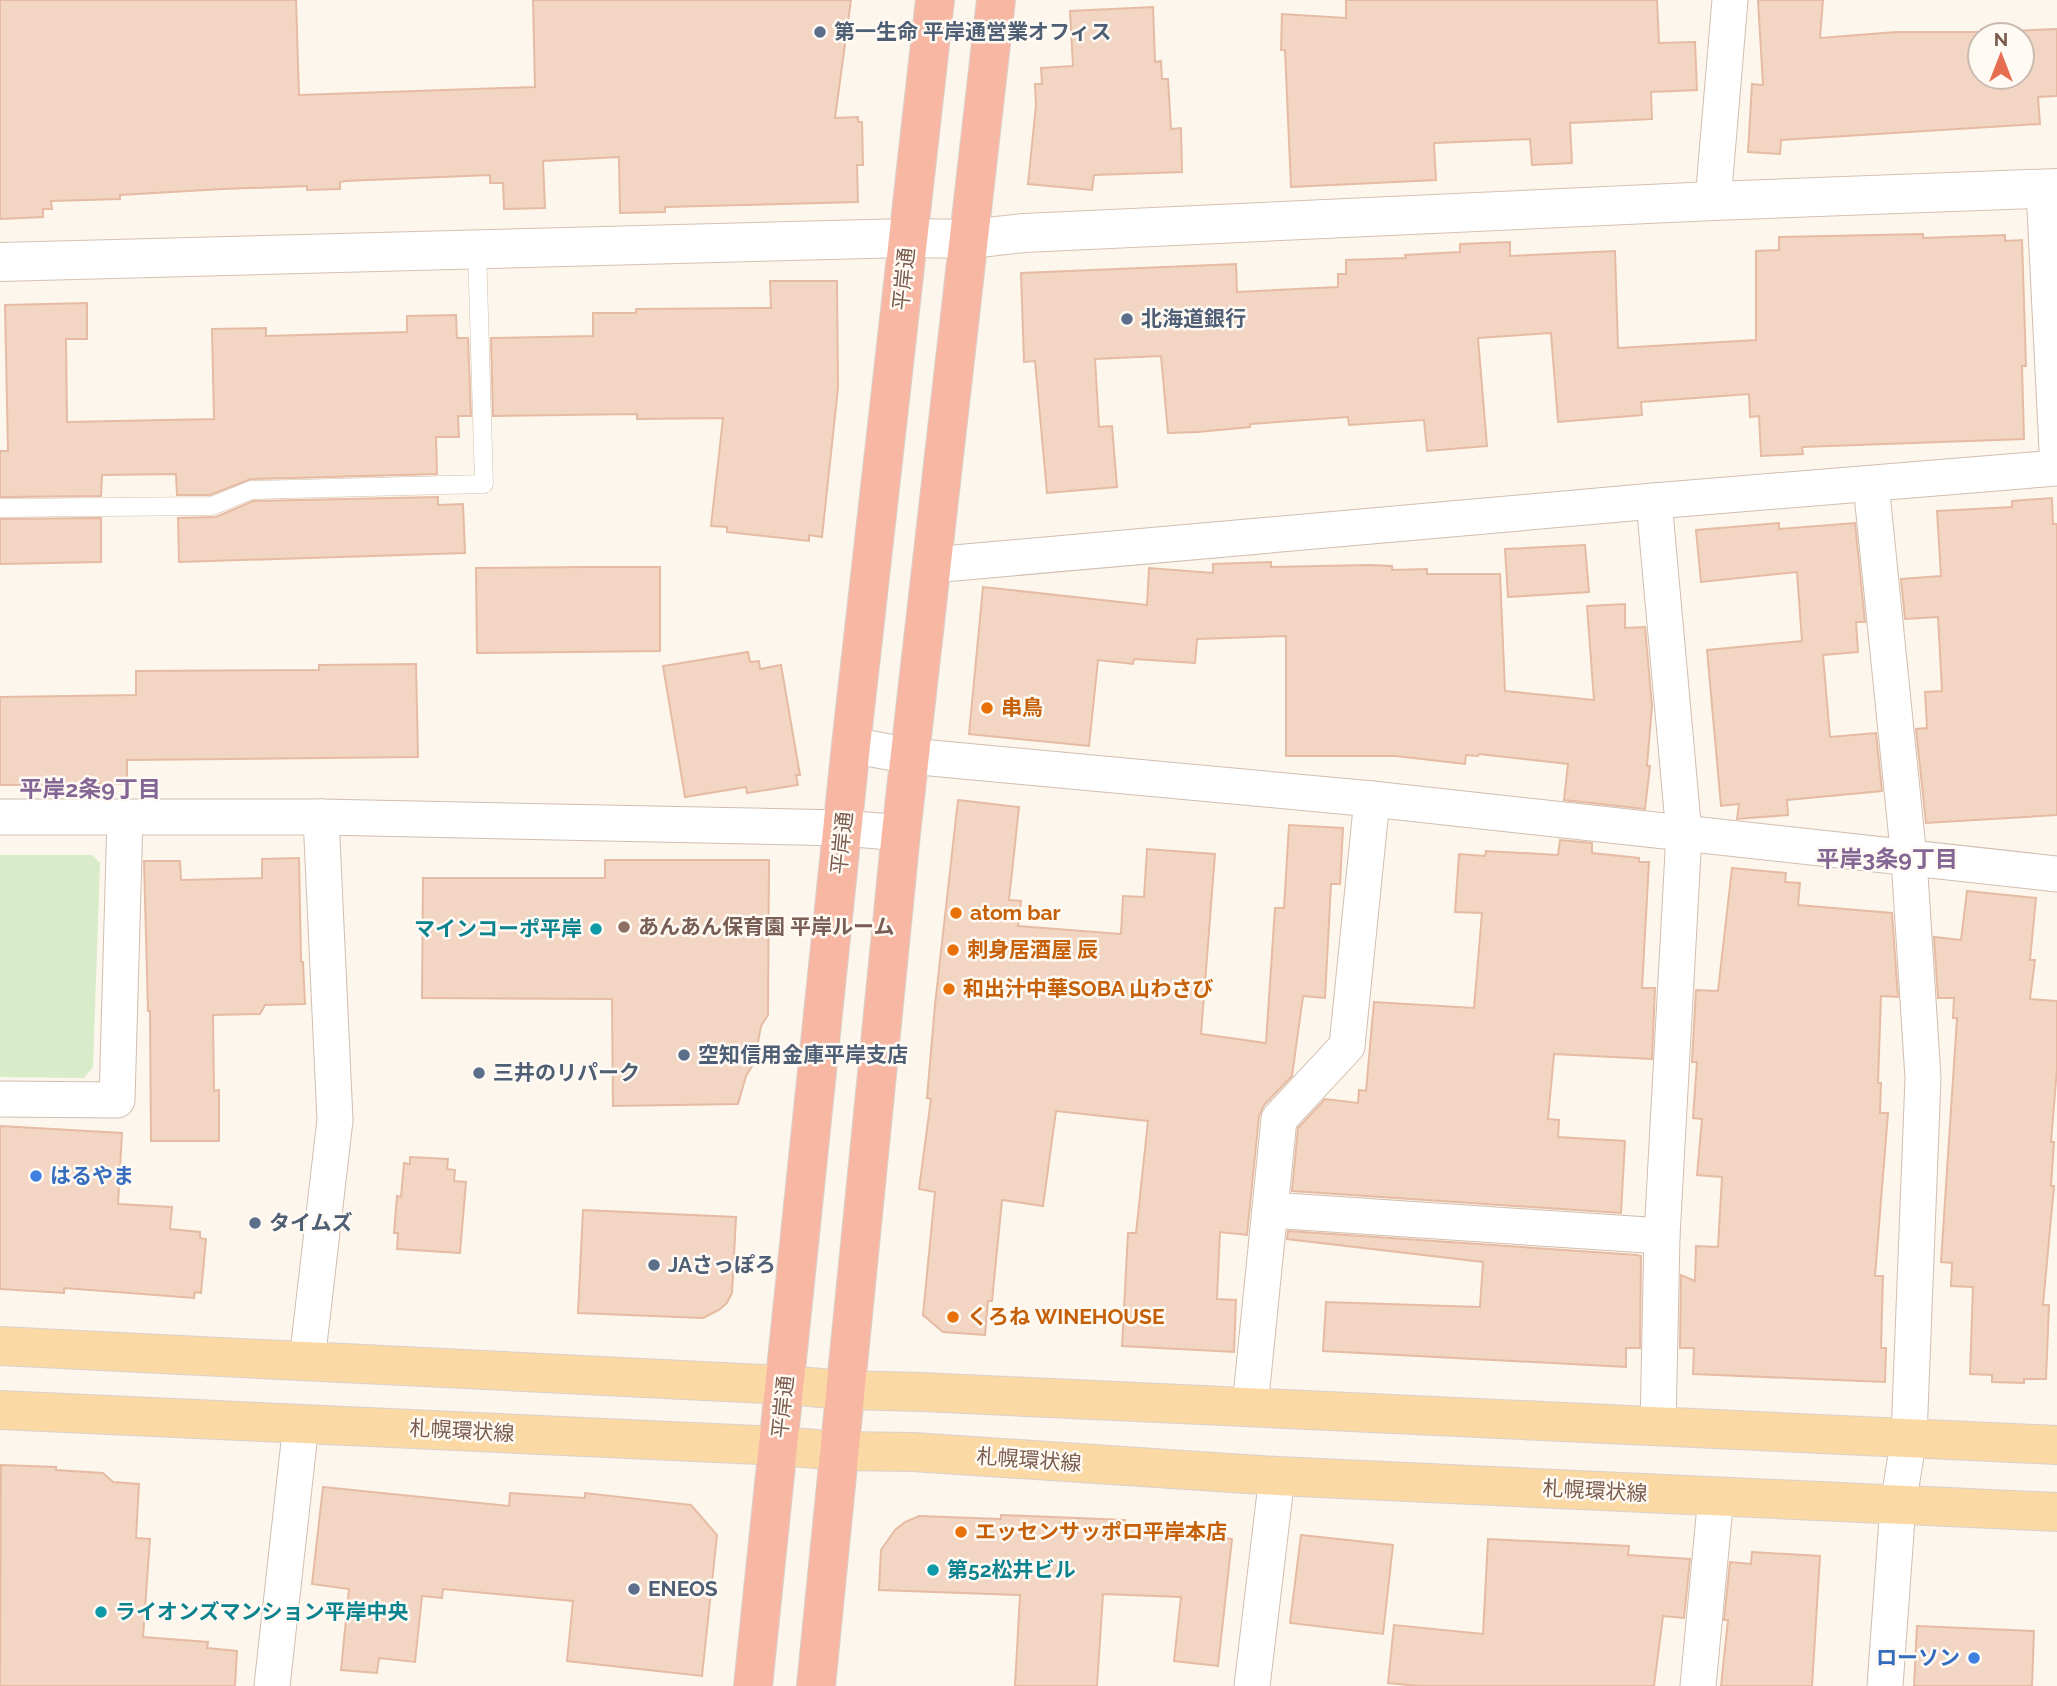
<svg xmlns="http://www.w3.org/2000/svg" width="2057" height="1686" viewBox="0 0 2057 1686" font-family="Raleway,'Noto Sans JP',sans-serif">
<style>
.green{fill:#d8ecc9}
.building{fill:#f3d5c3;stroke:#e6bba3;stroke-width:2;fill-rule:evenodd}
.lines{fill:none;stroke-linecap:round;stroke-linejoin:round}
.lane-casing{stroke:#d1beb0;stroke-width:19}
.street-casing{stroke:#d1beb0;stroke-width:37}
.secondary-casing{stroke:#d6c0b0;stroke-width:40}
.primary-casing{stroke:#dad1cd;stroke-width:40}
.highway-casing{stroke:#dad1cd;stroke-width:40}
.lane{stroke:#fff;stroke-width:18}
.street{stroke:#fff;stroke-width:35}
.secondary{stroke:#fff;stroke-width:38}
.primary{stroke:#fbd9a5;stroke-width:38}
.highway{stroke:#f7b7a3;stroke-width:38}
.service-dot{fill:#5c6f8a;stroke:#fffaf3;stroke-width:2.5}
.food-dot{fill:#e8710a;stroke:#fffaf3;stroke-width:2.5}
.education-dot{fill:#8d6e63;stroke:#fffaf3;stroke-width:2.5}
.culture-dot{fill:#0f9aa8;stroke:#fffaf3;stroke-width:2.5}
.shop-dot{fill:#3f7fe0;stroke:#fffaf3;stroke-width:2.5}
.labels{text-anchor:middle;stroke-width:5;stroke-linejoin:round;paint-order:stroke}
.service-label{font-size:21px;font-weight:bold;fill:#4e5e75;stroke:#fffaf3;text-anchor:start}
.street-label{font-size:21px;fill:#7a5c4d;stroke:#fffaf3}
.food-label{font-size:21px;font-weight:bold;fill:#c56008;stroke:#fffaf3;text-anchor:start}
.education-label{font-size:21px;font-weight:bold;fill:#785e54;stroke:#fffaf3;text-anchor:start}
.culture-label{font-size:21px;font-weight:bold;fill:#0d838f;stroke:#fffaf3;text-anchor:start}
.shop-label{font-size:21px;font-weight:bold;fill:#366cbe;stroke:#fffaf3;text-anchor:start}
.neighbourhood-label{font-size:23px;font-weight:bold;fill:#846695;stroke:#fffaf3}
</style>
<rect width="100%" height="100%" fill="#fdf6ec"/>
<path class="green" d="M0,855H92L100,863L93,1067L84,1078L0,1077Z"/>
<g class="building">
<path d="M0,0H296L299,95L535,87L533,0H851L835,118L858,117V122H862L863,165H857L858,202L665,207V212L620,213L619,157L543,161L545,208L504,209L503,183H490V175L345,181L340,182V189L307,190V186L223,189L120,195V199L51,201L52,209H43V217L0,219Z"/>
<path d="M1346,0H1657L1659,43L1695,42L1697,90L1651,92L1652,119L1570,123L1572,163L1532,165L1530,139L1434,143L1436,180L1291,187L1285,50H1281L1282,14L1346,18Z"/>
<path d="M1758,0H1823L1820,38L1896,32H1981L2057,29V96L2038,97L2040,124L1781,140L1780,154L1748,152L1752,84L1763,85ZM1980,35H2022V77H1980Z"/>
<path d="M1153,7L1155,62L1161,61L1162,79H1168L1171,129L1181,128L1182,172L1094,175L1092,190L1028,184L1036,105L1035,84H1042L1041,68L1073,66L1070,11Z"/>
<path d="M1923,234V238L2005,235V241L2022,240L2026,366H2022L2024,439L1802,447L1803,454L1761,456L1759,416L1750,417L1749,394L1641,402L1642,415L1558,422L1551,333L1478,338L1487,446L1427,451L1424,420L1349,425L1348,417L1250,424V427L1198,432L1168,433L1161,356L1095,359L1099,427L1112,426L1117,487L1047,493L1035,361L1024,362L1021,273L1236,264L1237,292L1338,287V274H1346V260L1406,258L1405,255L1460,252V244L1510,242V256L1615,251L1618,348L1756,340V251L1779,250V237Z"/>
<path d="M770,281H837L838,388L822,537L809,535V541L727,532V527L711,526L723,418L637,419V414L493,416L491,338L593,336V313H636V309L771,308Z"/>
<path d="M87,303V339H66L67,422L214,419L212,329L266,328V336L407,332V316L456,315L457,338H468L471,416H458L459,437H436L437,474L251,479L210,495H177L176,474L102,475L101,496L0,497V451H8L5,305Z"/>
<path d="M438,497V505L463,504L465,553L179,562L178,518L216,517L253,501Z"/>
<path d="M2052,498L2053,524H2057V815L1926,823L1916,729L1927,728L1925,692L1942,691L1938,617L1905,619L1901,579L1941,576L1937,511L2012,507V501Z"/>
<path d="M101,518V562L0,564V519Z"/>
<path d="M1779,523V529L1855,523L1865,622H1856L1858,652L1823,655L1830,737L1876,733L1882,791L1787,800L1788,815L1737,819L1739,804L1721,806L1707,650L1802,641L1797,572L1701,582L1696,530Z"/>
<path d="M1585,545L1589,592L1508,597L1505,549Z"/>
<path d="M1271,562V567L1369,565L1392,566V570L1427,569V574H1500L1505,691L1594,700L1587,606L1625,604V628L1645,627L1652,706L1647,766H1650L1645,809L1564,800L1568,764L1479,754L1478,756L1466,755L1465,764L1396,756H1286V636L1197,639L1195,663L1134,659L1133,664L1098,660L1089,746L969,734L983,587L1147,605L1149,568L1213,573V564Z"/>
<path d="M588,567H660V651L477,653L476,568Z"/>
<path d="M748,652L750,662L759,661L760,669L781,665L800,775H796L798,785L747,793L746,787L685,797L663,666Z"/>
<path d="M416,664L418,757L127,760V784L0,785V697L136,695V671L319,670V665Z"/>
<path d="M958,800L1019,807L1009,900L1021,901L1018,926L1121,934L1123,896L1144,897L1147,849L1215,854L1201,1034L1266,1043L1275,908H1284L1289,825L1343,828L1340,884H1331L1325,998L1303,996L1292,1076L1264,1105L1259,1116L1247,1235L1220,1232L1217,1299L1236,1300L1234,1352L1122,1346L1128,1233H1136L1148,1121L1056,1111L1043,1206L1002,1200L992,1301H988L985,1335L943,1332L923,1315L935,1192L919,1189L931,1099L927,1098L935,1005Z"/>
<path d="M1560,840L1592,843V853L1639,858V862H1649L1642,988H1655L1652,1059L1554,1054L1548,1119L1559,1120L1558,1137L1625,1141L1621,1213L1292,1191L1298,1128L1325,1099L1358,1103L1359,1090L1366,1091L1374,1002L1474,1008L1482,913L1455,912L1459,854L1485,856L1486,851L1558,855Z"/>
<path d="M299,858L301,962H303L305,1004L265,1005L260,1014L213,1015L214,1091L219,1090V1141H151L150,1011H148L144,861H180L181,880L262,878V859Z"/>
<path d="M605,860H769L768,1015L761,1026L754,1063L746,1076L738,1104L613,1106L612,999L422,998L423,878H605Z"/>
<path d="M1732,868L1786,873L1785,882L1800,883L1798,905L1892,913L1898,997L1881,996L1878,1083H1881L1880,1113H1888L1875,1276H1883L1881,1348H1886L1885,1382L1693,1374L1694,1348H1680L1681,1275L1695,1281L1696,1246L1718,1247L1722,1177L1697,1175L1702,1119L1693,1118L1697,1062H1692L1696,990L1718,991Z"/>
<path d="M1967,891L2036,898L2030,960H2035L2030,999L2057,1001V1068L2051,1142H2054L2051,1186H2054L2043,1305H2049L2046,1379H2024V1383L1992,1382V1375L1970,1374L1973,1287L1951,1286L1952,1263L1941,1262L1957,1018H1953L1954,998H1938L1934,937L1961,940Z"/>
<path d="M0,1126L122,1133L118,1204L172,1207L170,1229L200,1232V1238L206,1239L201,1293L195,1292L194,1298L64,1288V1293L0,1289Z"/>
<path d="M410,1157L448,1159L447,1169L455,1170L454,1181L466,1182L460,1253L397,1249L398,1233H394L397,1196L401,1197L404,1163L410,1164Z"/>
<path d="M583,1210L736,1217L732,1293L727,1303L719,1310L703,1318L578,1313Z"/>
<path d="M1288,1231L1637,1255L1641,1256L1640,1348H1626V1367L1323,1351L1326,1302L1480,1307L1483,1262L1287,1239Z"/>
<path d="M1,1465L56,1467V1470L103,1473L113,1482L139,1484L136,1538L150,1539L143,1637L208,1642L207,1648L237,1651L235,1686H0Z"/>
<path d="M323,1487L509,1506L510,1493L585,1498V1493L691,1505L717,1535L702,1676L567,1661L573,1601L443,1589L442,1598L422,1596L415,1662L379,1658L377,1673L341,1670L349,1589L312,1584Z"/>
<path d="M1001,1515L1125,1520V1523L1232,1539L1218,1666L1174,1661L1181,1597L1103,1594L1097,1686H1015L1020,1595L879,1590L881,1550L895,1530L905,1522L919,1516L1001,1519Z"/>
<path d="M1301,1535L1393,1545L1383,1634L1290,1623Z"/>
<path d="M1488,1539L1629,1546L1628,1555L1690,1559L1684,1618L1663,1616L1654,1686H1420L1388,1683L1394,1625L1483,1634Z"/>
<path d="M1752,1552L1820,1556L1812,1686H1721L1728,1620H1724L1730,1562L1751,1564Z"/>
<path d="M1917,1626L2034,1631L2032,1686H1914Z"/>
</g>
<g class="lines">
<g class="lane-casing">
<path id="lane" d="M0,508L212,506L251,490L484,484L477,249"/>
</g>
<g class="street-casing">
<g id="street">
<path d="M2044,189L2057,450"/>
<path d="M1713,201L1730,0"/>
<path d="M1871,484L1909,859L1923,1078L1909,1437L1898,1505L1885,1686"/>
<path d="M1654,501L1684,834L1662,1236L1658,1426"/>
<path d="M932,565L1654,501L2057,468"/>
<path d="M851,745L910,756L1372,799L2057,874"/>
<path d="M0,817H321L844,828L901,833"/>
<path d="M0,1099L117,1100L125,818"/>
<path d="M1270,1210L1662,1236"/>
<path d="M307,1361L335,1120L321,817"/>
<path d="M1250,1407L1279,1119L1347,1046L1372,799"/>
<path d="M272,1686L301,1424"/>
<path d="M1252,1686L1277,1476"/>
<path d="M1698,1686L1716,1496"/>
</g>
</g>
<g class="secondary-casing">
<path id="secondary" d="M0,262L908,238L970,239L1024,233L1713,201L2057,188"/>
</g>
<g class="primary-casing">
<g id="primary">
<path d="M0,1346L785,1385L846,1390L922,1392L2057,1445"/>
<path d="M0,1410L779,1446L840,1451L913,1452L1277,1476L2057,1512"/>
</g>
</g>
<g class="highway-casing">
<g id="highway">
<path d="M753,1686L851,745L935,0"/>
<path d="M816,1686L901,833L996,0"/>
</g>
</g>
<use href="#lane" class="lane"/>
<use href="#street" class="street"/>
<use href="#secondary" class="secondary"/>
<use href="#primary" class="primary"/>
<use href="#highway" class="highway"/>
</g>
<g class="service-dot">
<circle cx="820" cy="32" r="7"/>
<circle cx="1127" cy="319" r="7"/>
<circle cx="684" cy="1055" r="7"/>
<circle cx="479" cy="1073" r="7"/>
<circle cx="255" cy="1223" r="7"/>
<circle cx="654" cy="1265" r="7"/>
<circle cx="634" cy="1589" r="7"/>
</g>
<g class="food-dot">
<circle cx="987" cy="708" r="7"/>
<circle cx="956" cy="913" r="7"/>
<circle cx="953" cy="950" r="7"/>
<circle cx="949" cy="989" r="7"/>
<circle cx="953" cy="1317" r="7"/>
<circle cx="961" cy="1532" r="7"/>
</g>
<circle class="education-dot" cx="624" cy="927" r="7"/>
<g class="culture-dot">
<circle cx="596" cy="929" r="7"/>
<circle cx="933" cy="1570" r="7"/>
<circle cx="101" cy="1612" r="7"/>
</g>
<g class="shop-dot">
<circle cx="36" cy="1176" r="7"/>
<circle cx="1974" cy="1658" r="7"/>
</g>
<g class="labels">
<g class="service-label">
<text x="834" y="39">第一生命 平岸通営業オフィス</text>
<text x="1141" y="326">北海道銀行</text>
<text x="698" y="1062">空知信用金庫平岸支店</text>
<text x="493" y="1080">三井のリパーク</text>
<text x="269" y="1230">タイムズ</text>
<text x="668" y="1272">JAさっぽろ</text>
<text x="648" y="1596">ENEOS</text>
</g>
<g class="street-label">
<text transform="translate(904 279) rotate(-84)" y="7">平岸通</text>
<text transform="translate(842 843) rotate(-84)" y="7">平岸通</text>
<text transform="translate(783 1407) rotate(-84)" y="7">平岸通</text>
<text transform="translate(462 1431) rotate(3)" y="7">札幌環状線</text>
<text transform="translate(1029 1460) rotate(4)" y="7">札幌環状線</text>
<text transform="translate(1595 1491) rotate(3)" y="7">札幌環状線</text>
</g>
<g class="food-label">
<text x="1001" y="715">串鳥</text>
<text x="970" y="920">atom bar</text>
<text x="967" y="957">刺身居酒屋 辰</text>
<text x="963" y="996">和出汁中華SOBA 山わさび</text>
<text x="967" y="1324">くろね WINEHOUSE</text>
<text x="975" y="1539">エッセンサッポロ平岸本店</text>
</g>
<g class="education-label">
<text x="638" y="934">あんあん保育園 平岸ルーム</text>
</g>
<g class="culture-label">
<text x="582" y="936" text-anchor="end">マインコーポ平岸</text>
<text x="947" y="1577">第52松井ビル</text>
<text x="115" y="1619">ライオンズマンション平岸中央</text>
</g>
<g class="shop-label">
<text x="50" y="1183">はるやま</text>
<text x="1960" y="1665" text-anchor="end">ローソン</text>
</g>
<g class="neighbourhood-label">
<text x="90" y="797">平岸2条9丁目</text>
<text x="1887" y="867">平岸3条9丁目</text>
</g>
</g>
<g transform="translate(2001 56)"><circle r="33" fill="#fffaf3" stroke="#cabbb1" stroke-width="2"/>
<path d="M0-5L12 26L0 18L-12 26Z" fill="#e76f51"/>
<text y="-10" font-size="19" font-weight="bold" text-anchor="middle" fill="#7a5c4d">N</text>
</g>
</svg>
